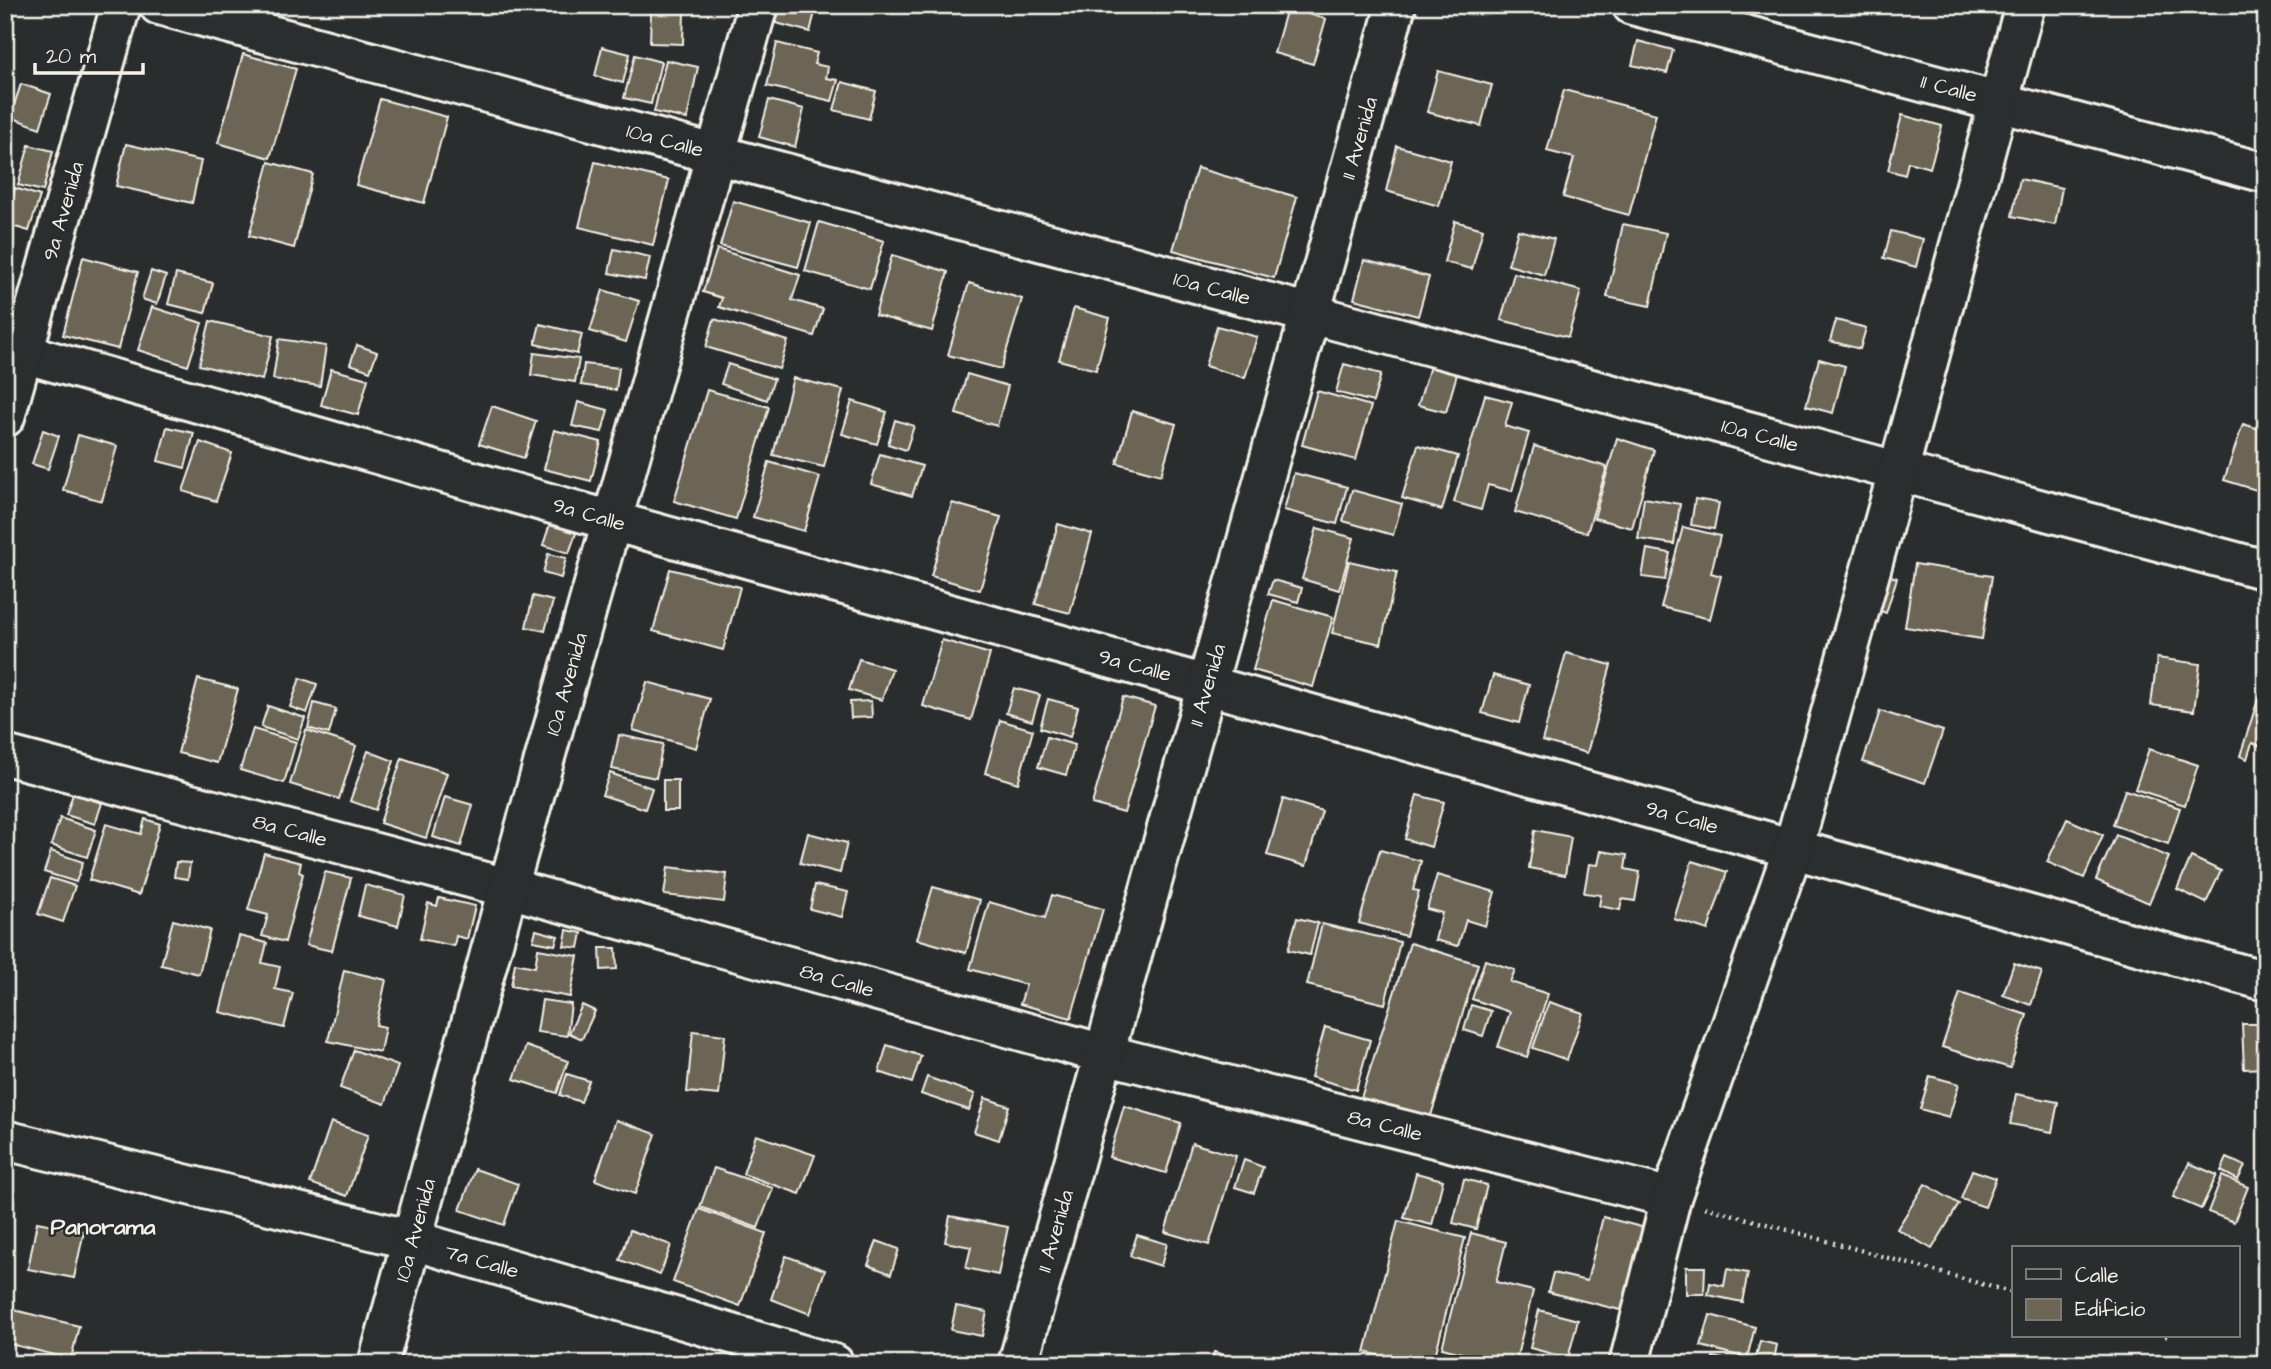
<svg xmlns="http://www.w3.org/2000/svg" width="2271" height="1369" viewBox="0 0 2271 1369" font-family="'Architects Daughter',sans-serif">
<style>
.building{fill:#6c6554;stroke:#f4f1e8;stroke-width:2}
.lines{fill:none;stroke-linecap:round;stroke-linejoin:round}
.minor-casing{stroke:#f4f1e8;stroke-width:44}
.path{stroke:#f4f1e8;stroke-width:4.5;stroke-dasharray:2 5;stroke-linecap:butt}
.minor{stroke:#2a2d2e;stroke-width:38}
.labels{text-anchor:middle;stroke-width:5;stroke-linejoin:round;paint-order:stroke}
.street-label{font-size:21px;fill:#f4f1e8;stroke:#2a2d2e}
.neighbourhood-label{font-size:23px;font-weight:bold;fill:#f4f1e8;stroke:#2a2d2e}
</style>
<rect width="100%" height="100%" fill="#2a2d2e"/>
<filter id="ink" filterUnits="userSpaceOnUse"><feTurbulence type="fractalNoise" baseFrequency=".0143" numOctaves="2"/><feDisplacementMap in="SourceGraphic" scale="14" xChannelSelector="R" yChannelSelector="G"/><feConvolveMatrix kernelMatrix="1 2 1 2 8 2 1 2 1" color-interpolation-filters="sRGB"/></filter>
<g filter="url(#ink)">
<g class="building">
<path d="M781,5H805L816,8L810,32L776,23Z"/>
<path d="M1287,8L1326,19L1313,64L1274,53Z"/>
<path d="M651,9L684,10L683,44L650,43Z"/>
<path d="M1638,41L1673,50L1667,73L1632,65Z"/>
<path d="M777,43L817,53L814,64L828,67L826,78L838,80L832,101L767,86Z"/>
<path d="M602,47L630,54L623,83L595,76Z"/>
<path d="M243,54L296,69L270,158L218,143Z"/>
<path d="M635,55L661,62L651,104L624,98Z"/>
<path d="M666,60L698,67L687,119L654,112Z"/>
<path d="M1438,71L1492,85L1481,126L1427,112Z"/>
<path d="M842,82L876,91L869,119L834,110Z"/>
<path d="M21,84L51,94L40,128L10,117Z"/>
<path d="M1564,90L1656,114L1629,215L1563,197L1574,158L1547,151Z"/>
<path d="M380,99L447,117L424,203L356,185Z"/>
<path d="M769,100L804,109L795,147L759,137Z"/>
<path d="M1902,115L1942,126L1930,168L1908,162L1905,175L1888,170Z"/>
<path d="M126,144L201,161L192,203L116,186Z"/>
<path d="M29,145L53,151L43,191L18,185Z"/>
<path d="M1397,146L1451,161L1439,206L1386,191Z"/>
<path d="M269,162L313,174L294,248L249,236Z"/>
<path d="M595,162L669,180L653,245L579,227Z"/>
<path d="M1197,168L1297,197L1274,278L1173,250Z"/>
<path d="M2020,179L2062,188L2055,225L2012,216Z"/>
<path d="M15,188L40,196L29,231L5,224Z"/>
<path d="M733,201L811,223L798,267L720,246Z"/>
<path d="M1455,221L1483,229L1472,269L1444,262Z"/>
<path d="M819,222L884,241L870,289L805,271Z"/>
<path d="M1623,224L1666,233L1650,306L1607,297Z"/>
<path d="M1518,230L1554,239L1544,275L1508,265Z"/>
<path d="M1891,231L1923,239L1916,267L1884,258Z"/>
<path d="M614,249L650,257L645,280L609,273Z"/>
<path d="M717,249L800,275L792,300L823,309L814,336L719,307L722,298L703,292Z"/>
<path d="M892,255L948,272L932,331L875,315Z"/>
<path d="M83,257L138,272L118,349L63,335Z"/>
<path d="M1364,260L1429,277L1418,316L1354,299Z"/>
<path d="M151,271L166,276L157,304L142,299Z"/>
<path d="M1514,273L1581,291L1568,337L1501,320Z"/>
<path d="M176,274L213,283L205,313L168,304Z"/>
<path d="M969,283L1022,299L1001,369L948,355Z"/>
<path d="M603,290L639,301L626,342L590,331Z"/>
<path d="M152,307L202,323L188,366L138,350Z"/>
<path d="M1074,308L1110,318L1096,370L1059,360Z"/>
<path d="M714,319L788,341L779,369L706,347Z"/>
<path d="M1836,320L1866,328L1860,349L1830,341Z"/>
<path d="M210,321L273,336L262,380L199,365Z"/>
<path d="M540,324L582,334L577,354L535,344Z"/>
<path d="M1217,326L1257,337L1245,378L1205,366Z"/>
<path d="M279,339L326,346L320,386L273,379Z"/>
<path d="M357,345L377,352L370,371L350,364Z"/>
<path d="M534,353L579,359L575,382L531,375Z"/>
<path d="M1819,359L1845,366L1833,413L1806,406Z"/>
<path d="M584,364L619,368L616,390L581,385Z"/>
<path d="M728,364L774,379L767,400L721,384Z"/>
<path d="M1344,364L1381,374L1373,402L1336,392Z"/>
<path d="M1430,366L1457,374L1446,412L1418,405Z"/>
<path d="M331,369L368,379L358,415L321,405Z"/>
<path d="M967,374L1008,386L997,426L956,414Z"/>
<path d="M793,378L843,390L824,467L773,455Z"/>
<path d="M707,390L769,407L736,519L674,501Z"/>
<path d="M1317,391L1371,406L1356,460L1302,445Z"/>
<path d="M1485,395L1512,402L1505,426L1529,433L1512,491L1488,485L1481,510L1454,502Z"/>
<path d="M852,401L887,412L877,444L842,434Z"/>
<path d="M578,402L608,410L602,432L572,426Z"/>
<path d="M492,406L536,421L524,458L479,444Z"/>
<path d="M1132,411L1176,424L1161,475L1117,463Z"/>
<path d="M895,420L914,426L906,450L888,444Z"/>
<path d="M2243,424L2266,431V493L2224,480Z"/>
<path d="M167,427L194,433L185,468L158,461Z"/>
<path d="M43,430L59,436L48,469L32,464Z"/>
<path d="M554,430L601,442L591,481L544,469Z"/>
<path d="M78,435L117,446L102,501L63,490Z"/>
<path d="M1617,438L1654,450L1632,528L1594,518Z"/>
<path d="M200,442L232,453L216,501L183,491Z"/>
<path d="M1418,445L1458,456L1442,510L1402,498Z"/>
<path d="M1534,446L1607,467L1587,533L1515,512Z"/>
<path d="M880,454L922,466L912,496L871,484Z"/>
<path d="M769,462L820,477L804,531L753,517Z"/>
<path d="M1294,473L1347,487L1337,524L1284,510Z"/>
<path d="M1352,490L1402,504L1393,535L1343,521Z"/>
<path d="M1644,498L1680,504L1674,544L1638,539Z"/>
<path d="M1695,499L1719,503L1714,529L1691,525Z"/>
<path d="M952,503L1001,517L980,590L931,576Z"/>
<path d="M550,524L576,533L569,553L543,545Z"/>
<path d="M1058,524L1092,534L1070,613L1035,604Z"/>
<path d="M1683,527L1720,536L1711,573L1721,576L1710,619L1661,607Z"/>
<path d="M1317,528L1354,538L1339,590L1302,579Z"/>
<path d="M1647,549L1670,553L1665,580L1642,577Z"/>
<path d="M548,554L566,558L561,578L543,573Z"/>
<path d="M1349,561L1397,572L1381,644L1332,633Z"/>
<path d="M1915,564L1992,576L1982,639L1905,627Z"/>
<path d="M670,569L740,587L723,650L653,631Z"/>
<path d="M1878,572L1897,578L1886,613L1867,606Z"/>
<path d="M1273,580L1302,588L1298,602L1268,594Z"/>
<path d="M533,596L553,601L545,631L526,627Z"/>
<path d="M1273,600L1333,617L1313,687L1253,670Z"/>
<path d="M942,640L990,654L971,720L923,706Z"/>
<path d="M1566,653L1611,665L1587,753L1542,741Z"/>
<path d="M2157,658L2200,664L2194,711L2151,705Z"/>
<path d="M859,659L892,669L882,700L849,690Z"/>
<path d="M1493,675L1529,685L1519,723L1482,713Z"/>
<path d="M300,678L317,684L307,713L290,707Z"/>
<path d="M198,679L238,689L217,763L178,753Z"/>
<path d="M647,682L710,699L696,748L633,730Z"/>
<path d="M1014,688L1040,695L1032,721L1006,713Z"/>
<path d="M2260,693L2266,695V748L2252,743L2247,759L2240,756Z"/>
<path d="M1123,697L1155,706L1124,813L1092,804Z"/>
<path d="M1048,699L1078,707L1070,737L1040,728Z"/>
<path d="M871,701L872,717L851,718L850,702Z"/>
<path d="M314,703L336,709L329,734L308,728Z"/>
<path d="M268,706L305,718L298,739L261,727Z"/>
<path d="M1880,711L1943,731L1925,783L1863,762Z"/>
<path d="M1000,720L1033,730L1018,783L985,773Z"/>
<path d="M253,729L296,742L284,783L240,770Z"/>
<path d="M306,730L356,746L339,799L290,784Z"/>
<path d="M619,735L663,744L656,778L612,769Z"/>
<path d="M1047,737L1075,745L1066,775L1038,767Z"/>
<path d="M2149,749L2198,765L2185,805L2135,789Z"/>
<path d="M368,751L394,761L376,810L350,801Z"/>
<path d="M402,758L447,773L426,838L380,823Z"/>
<path d="M610,773L652,788L645,809L602,795Z"/>
<rect x="663" y="780" width="15" height="31"/>
<path d="M2125,790L2180,808L2168,844L2113,825Z"/>
<path d="M73,794L102,803L95,824L66,815Z"/>
<path d="M1417,795L1444,802L1431,847L1405,839Z"/>
<path d="M445,797L473,805L461,846L433,837Z"/>
<path d="M1283,799L1322,811L1306,866L1267,855Z"/>
<path d="M60,818L96,830L87,857L51,845Z"/>
<path d="M145,819L160,824L139,895L89,880L106,824L141,834Z"/>
<path d="M2067,819L2103,835L2084,878L2047,862Z"/>
<path d="M1535,830L1571,837L1565,875L1529,868Z"/>
<path d="M808,833L847,843L840,873L800,863Z"/>
<path d="M2116,835L2169,857L2149,903L2096,880Z"/>
<path d="M1380,850L1421,861L1413,890L1419,891L1406,936L1359,923Z"/>
<path d="M51,851L83,862L76,882L44,872Z"/>
<path d="M1601,851L1627,855L1625,869L1640,872L1635,901L1622,899L1620,910L1599,906L1601,895L1584,893L1589,864L1598,865Z"/>
<path d="M264,853L301,863L299,872L303,874L285,942L262,936L268,915L248,910Z"/>
<path d="M2191,857L2221,871L2206,903L2177,889Z"/>
<path d="M1692,861L1727,872L1708,930L1674,919Z"/>
<path d="M176,862L190,863L188,879L174,877Z"/>
<path d="M668,867L727,874L724,902L664,895Z"/>
<path d="M325,872L351,878L332,951L306,945Z"/>
<path d="M1437,875L1495,892L1485,926L1466,920L1458,946L1435,940L1442,913L1427,909Z"/>
<path d="M50,878L75,886L63,922L38,914Z"/>
<path d="M365,885L405,895L398,926L358,916Z"/>
<path d="M815,885L848,892L842,917L810,909Z"/>
<path d="M933,887L980,900L966,953L917,939Z"/>
<path d="M1052,895L1103,909L1071,1018L1020,1004L1026,985L970,969L989,902L1045,918Z"/>
<path d="M439,898L475,906L467,939L456,936L454,946L420,939L428,903L437,906Z"/>
<path d="M1297,918L1318,923L1310,955L1288,950Z"/>
<path d="M173,920L210,930L199,974L161,965Z"/>
<path d="M1322,924L1400,942L1385,1004L1307,985Z"/>
<path d="M536,930L558,936L555,945L533,941Z"/>
<path d="M567,930L582,933L579,948L564,946Z"/>
<path d="M239,936L267,943L262,963L280,967L275,989L293,993L284,1028L220,1012Z"/>
<path d="M1410,943L1478,964L1429,1122L1360,1101Z"/>
<path d="M600,948H616L617,969L601,970Z"/>
<path d="M538,949L578,956L570,997L511,986L515,963L535,967Z"/>
<path d="M1485,960L1515,970L1510,982L1548,994L1527,1057L1498,1047L1510,1012L1472,999Z"/>
<path d="M2014,963L2042,972L2031,1005L2003,995Z"/>
<path d="M344,970L386,980L376,1025L385,1027L380,1052L328,1041Z"/>
<path d="M1960,993L2027,1015L2010,1068L1942,1047Z"/>
<path d="M542,1000L571,1004L567,1036L537,1032Z"/>
<path d="M1549,1002L1583,1013L1567,1060L1533,1048Z"/>
<path d="M582,1005L595,1011L582,1039L569,1033Z"/>
<path d="M1471,1005L1491,1011L1483,1036L1464,1030Z"/>
<path d="M2242,1024H2266V1068L2244,1069Z"/>
<path d="M1325,1027L1370,1040L1356,1090L1311,1077Z"/>
<path d="M693,1031L725,1035L719,1095L687,1092Z"/>
<path d="M887,1045L921,1056L912,1083L879,1072Z"/>
<path d="M526,1046L568,1061L557,1093L514,1079Z"/>
<path d="M354,1050L398,1066L385,1104L340,1088Z"/>
<path d="M567,1074L589,1081L581,1102L560,1095Z"/>
<path d="M1930,1076L1959,1084L1949,1117L1920,1109Z"/>
<path d="M927,1077L975,1094L969,1110L921,1094Z"/>
<path d="M2016,1094L2058,1102L2052,1132L2010,1124Z"/>
<path d="M985,1098L1009,1106L999,1140L974,1132Z"/>
<path d="M1124,1106L1181,1123L1166,1173L1109,1157Z"/>
<path d="M616,1120L656,1134L635,1194L595,1180Z"/>
<path d="M331,1122L368,1135L347,1196L310,1183Z"/>
<path d="M756,1135L815,1155L800,1194L743,1174Z"/>
<path d="M1192,1143L1236,1156L1209,1245L1165,1232Z"/>
<path d="M2227,1158L2245,1166L2238,1180L2221,1171Z"/>
<path d="M1244,1160L1263,1167L1254,1193L1235,1187Z"/>
<path d="M2189,1163L2217,1175L2201,1209L2173,1197Z"/>
<path d="M714,1168L773,1188L758,1228L700,1207Z"/>
<path d="M475,1169L518,1184L504,1225L460,1210Z"/>
<path d="M1972,1170L1996,1178L1985,1207L1961,1199Z"/>
<path d="M1416,1173L1443,1180L1432,1225L1404,1218Z"/>
<path d="M2222,1176L2248,1187L2234,1222L2208,1212Z"/>
<path d="M1464,1179L1487,1185L1476,1229L1453,1223Z"/>
<path d="M1925,1184L1959,1204L1932,1249L1897,1229Z"/>
<path d="M699,1209L766,1233L740,1306L673,1282Z"/>
<path d="M950,1216L1008,1227L998,1275L966,1268L971,1247L945,1242Z"/>
<path d="M1603,1217L1645,1228L1624,1311L1548,1292L1553,1273L1587,1281Z"/>
<path d="M1398,1221L1465,1238L1433,1364H1413L1365,1352Z"/>
<path d="M37,1222L84,1231L74,1278L28,1269Z"/>
<path d="M5,1223L12,1224L5,1247Z"/>
<path d="M630,1230L671,1245L660,1275L620,1260Z"/>
<path d="M1471,1233L1506,1242L1496,1282L1533,1291L1515,1364H1505L1442,1348Z"/>
<path d="M1137,1235L1167,1244L1161,1266L1130,1256Z"/>
<path d="M877,1241L899,1249L891,1274L868,1265Z"/>
<path d="M786,1256L825,1270L810,1314L771,1299Z"/>
<path d="M1686,1267H1705L1704,1294H1686Z"/>
<path d="M1727,1269L1748,1273L1742,1302L1708,1295L1710,1283L1724,1286Z"/>
<path d="M956,1306L987,1312L982,1336L951,1330Z"/>
<path d="M14,1310L79,1326L71,1359L6,1343Z"/>
<path d="M1539,1310L1578,1320L1568,1358L1530,1348Z"/>
<path d="M1710,1315L1755,1327L1747,1358L1701,1346Z"/>
<path d="M1760,1341L1777,1345L1773,1364H1754Z"/>
<path d="M1214,1352L1253,1364H1210Z"/>
<path d="M1442,1353L1486,1364H1439Z"/>
<path d="M1713,1357L1733,1361V1364H1712Z"/>
</g>
<g class="lines">
<g class="minor-casing">
<g id="minor">
<path d="M159,5L2266,570"/>
<path d="M1632,5L2266,173"/>
<path d="M5,348L612,521L1207,685L2266,981"/>
<path d="M5,417L121,5"/>
<path d="M5,755L508,888L1104,1054L1671,1198"/>
<path d="M5,1140L412,1240L834,1364"/>
<path d="M378,1364L508,888L758,5"/>
<path d="M1018,1364L1396,5"/>
<path d="M1629,1364L1671,1198L1793,849L1898,472L2025,5"/>
</g>
</g>
<g class="path">
<path d="M1705,1207L2014,1293"/>
<path d="M2165,1336H2168"/>
</g>
<use href="#minor" class="minor"/>
</g>
</g>
<g class="labels">
<g class="street-label">
<text transform="translate(1949 88) rotate(15)" y="7">11 Calle</text>
<text transform="translate(1359 138) rotate(-74)" y="7">11 Avenida</text>
<text transform="translate(665 140) rotate(15)" y="7">10a Calle</text>
<text transform="translate(63 211) rotate(-74)" y="7">9a Avenida</text>
<text transform="translate(1212 288) rotate(15)" y="7">10a Calle</text>
<text transform="translate(1760 435) rotate(15)" y="7">10a Calle</text>
<text transform="translate(589 514) rotate(16)" y="7">9a Calle</text>
<text transform="translate(1135 665) rotate(15)" y="7">9a Calle</text>
<text transform="translate(566 684) rotate(-74)" y="7">10a Avenida</text>
<text transform="translate(1207 685) rotate(-74)" y="7">11 Avenida</text>
<text transform="translate(1682 817) rotate(16)" y="7">9a Calle</text>
<text transform="translate(290 830) rotate(15)" y="7">8a Calle</text>
<text transform="translate(837 980) rotate(16)" y="7">8a Calle</text>
<text transform="translate(1385 1125) rotate(14)" y="7">8a Calle</text>
<text transform="translate(415 1230) rotate(-75)" y="7">10a Avenida</text>
<text transform="translate(1055 1231) rotate(-74)" y="7">11 Avenida</text>
<text transform="translate(482 1261) rotate(16)" y="7">7a Calle</text>
</g>
<g class="neighbourhood-label">
<text x="103" y="1234">Panorama</text>
</g>
</g>
<rect width="2271" height="1369" fill="none" stroke="#2a2d2e" stroke-width="28"/>
<rect x="14" y="14" width="2243" height="1341" fill="none" stroke="#f4f1e8" stroke-width="2.5" filter="url(#ink)"/>
<rect x="2012" y="1246" width="228" height="91" fill="#2a2d2e" stroke="#7b7b78" stroke-width="2"/>
<rect x="2026" y="1269" width="35" height="10" fill="#2a2d2e" stroke="#7b7b78" stroke-width="2"/>
<text x="2075" y="1282" font-size="21" fill="#f4f1e8">Calle</text>
<rect x="2026" y="1299" width="35" height="21" fill="#6c6554" stroke="#7b7b78" stroke-width="2"/>
<text x="2075" y="1316" font-size="21" fill="#f4f1e8">Edificio</text>
<path d="M35 63v10h108v-10" fill="none" stroke="#f4f1e8" stroke-width="3.5"/>
<text x="46" y="63" font-size="21" fill="#f4f1e8" stroke="#2a2d2e" stroke-width="5" paint-order="stroke">20 m</text>
</svg>
